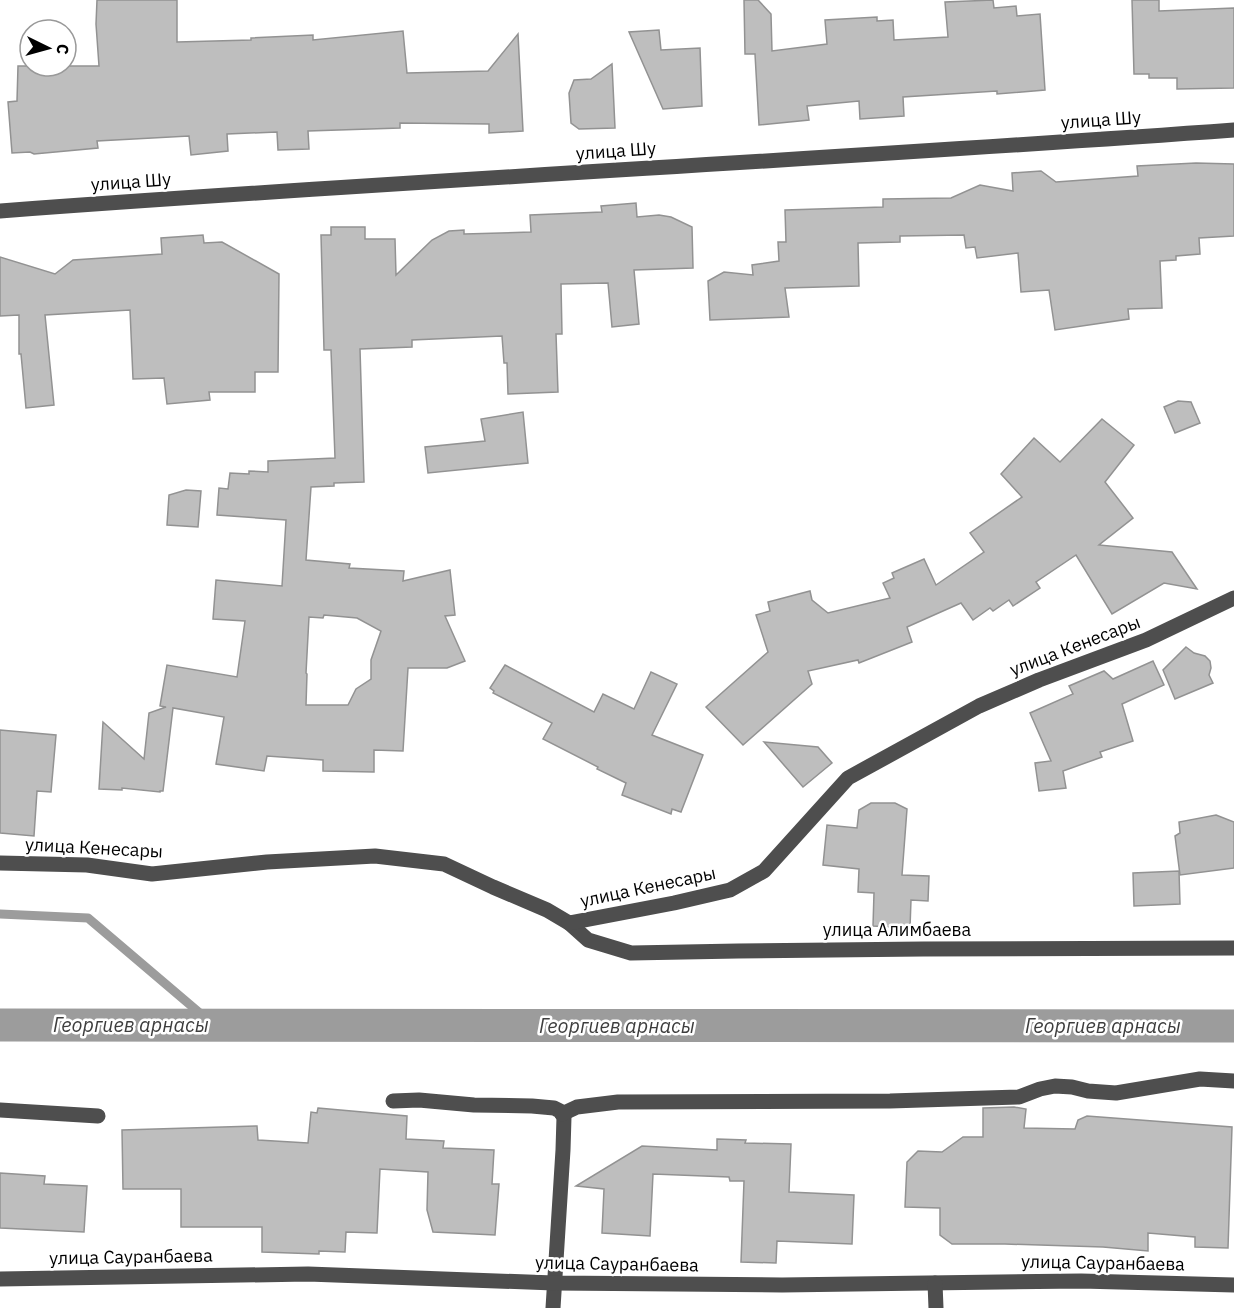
<svg xmlns="http://www.w3.org/2000/svg" width="1234" height="1308" viewBox="0 0 1234 1308" font-family="'IBM Plex Sans',sans-serif">
<style>
.lines{fill:none;stroke-linecap:round;stroke-linejoin:round}
.stream{stroke:#9c9c9c;stroke-width:9}
.canal{stroke:#9c9c9c;stroke-width:33}
.building{fill:#bebebe;stroke:#929292;stroke-width:1.5;fill-rule:evenodd}
.minor{stroke:#4e4e4e;stroke-width:15}
.labels{text-anchor:middle;stroke-width:5;stroke-linejoin:round;paint-order:stroke}
.street-label{font-size:18px;fill:#000;stroke:#fff}
.water-label{font-size:20px;font-style:italic;fill:#3d3d3d;stroke:#fff}
</style>
<rect width="100%" height="100%" fill="#fff"/>
<g class="lines">
<path class="stream" d="M0,914L88,918L215,1026"/>
<path class="canal" d="M0,1025L1234,1026"/>
</g>
<g class="building">
<path d="M97,0H177V42L251,40V38L313,35V40L403,31L407,73L488,71L518,34L523,131L489,133V124L400,123V128L308,131L309,149L278,150L277,132L227,134L228,151L191,155L189,136L97,141L98,148L34,154L30,152L12,153L8,102L17,101L18,66H99L96,24Z"/>
<path d="M744,0H758L771,14L772,51L827,44L825,20L877,17V21L893,20L894,40L948,37L945,2L993,0L994,8L1016,6L1017,16L1040,14L1045,90L997,94V91L903,97L904,116L860,119L859,101L807,106L809,120L759,125L755,54H745Z"/>
<path d="M1132,0H1159V11L1234,8V88L1177,89V78H1149V74H1134Z"/>
<path d="M659,30L661,50L700,48L702,106L663,109L629,32Z"/>
<path d="M612,64L615,128L579,129L571,123L569,93L574,80L591,79Z"/>
<path d="M1196,163L1234,164V236L1199,238L1200,254L1176,256V260L1160,261L1162,308L1128,309L1129,319L1055,330L1049,290L1021,292L1018,253L977,258L975,247L966,248L964,235L900,236V242L858,243L859,286L785,288L789,317L710,320L708,281L724,272L753,275L752,265L779,261L778,242H786L785,210L883,207V199L951,198L980,185L1013,191L1012,173L1041,171L1056,182L1138,176L1137,166Z"/>
<path d="M636,203L637,217L659,215L671,217L692,227L693,268L634,270L639,324L612,327L608,283L561,284L562,334H556L558,392L508,394L507,363H504L502,336L412,340V347L360,349L364,482L334,483V486L311,487L306,560L350,564L349,568L404,571L403,581L450,570L455,615L445,616L465,661L447,668H408L403,751L374,750V772L323,771V760L267,756L264,771L216,764L224,717L173,708L163,791H160V792L122,788V790L99,789L103,722L144,759L149,713L166,707L160,706L167,665L237,677L245,621L213,619L216,580L282,586L286,520L217,515L219,488L228,489L230,473L249,474V471L268,472V461L335,458L331,350H324L321,235H331V227H365V239H395L396,275L432,240L449,231L464,230V234L531,232L530,215L602,212L601,206ZM324,615L357,618L381,631L371,660V679L356,689L348,705H306L307,674L306,673L309,617L323,618Z"/>
<path d="M203,235L204,243L222,242L279,274L278,372H255V392H209L210,400L167,404L164,378L133,379L130,310L45,315L54,405L26,408L21,354H19V315L0,316V257L55,274L73,260L162,254L161,238Z"/>
<path d="M1178,401L1191,402L1200,423L1175,433L1164,407Z"/>
<path d="M523,412L528,463L428,473L425,447L485,441L481,419Z"/>
<path d="M1102,419L1134,445L1105,482L1133,518L1099,545L1172,552L1197,589L1164,583L1112,614L1076,555L1036,582L1040,588L1013,606L1009,600L993,611L990,608L973,620L961,603L907,627L912,642L859,663L858,660L808,671L812,684L743,745L706,707L768,652L756,615L770,611L768,602L810,591L812,600L828,613L890,598L883,583L894,578L892,573L924,559L936,585L984,552L970,533L1022,497L1001,474L1034,438L1060,462Z"/>
<path d="M186,490L201,491L198,527L167,525L169,495Z"/>
<path d="M1186,647L1194,653L1205,656L1210,661L1211,668L1209,675L1213,683L1175,699L1163,670Z"/>
<path d="M1153,661L1164,685L1122,704L1133,741L1100,752L1102,757L1063,771L1066,788L1039,791L1035,763L1051,761L1030,713L1073,694L1069,686L1104,671L1113,679Z"/>
<path d="M505,665L594,712L603,694L634,709L651,672L677,684L652,735L703,755L681,812L672,809L671,814L622,795L626,783L597,769L598,767L543,739L552,723L493,693L494,691L490,688Z"/>
<path d="M0,730L56,735L51,792L37,791L34,836L0,833Z"/>
<path d="M764,742L818,747L832,763L803,787Z"/>
<path d="M871,803H895L907,809L902,875L929,876L928,901L911,900L910,928L873,926L874,893L858,892L859,869L823,865L827,825L857,828L859,810Z"/>
<path d="M1216,815L1234,822V868L1180,875L1175,836L1180,833L1179,822Z"/>
<path d="M1179,871L1180,904L1134,906L1133,873Z"/>
<path d="M1014,1107L1026,1109L1024,1128L1075,1129L1078,1120L1087,1116L1232,1127L1228,1248L1195,1247V1237L1148,1233V1251L1103,1247L1005,1244H952L940,1235V1208L905,1207L907,1162L918,1151L942,1152L963,1137H983V1108Z"/>
<path d="M318,1108L407,1116L406,1139L444,1141L443,1148L494,1150L492,1184H499L495,1235L433,1232L427,1210L428,1172L380,1169L377,1233L346,1232L345,1252L319,1251V1254L262,1252V1227H181V1189H123L122,1130L257,1126L258,1140L308,1143L311,1112L317,1113Z"/>
<path d="M717,1139L746,1140L745,1143L791,1144L789,1192L854,1195L852,1244L777,1241L776,1263L741,1262L744,1181H730L729,1177L653,1174L650,1236L602,1233L604,1189L576,1186L642,1146L717,1150Z"/>
<path d="M0,1173L45,1176L44,1184L87,1186L84,1232L0,1228Z"/>
</g>
<g class="lines">
<g class="minor">
<path d="M0,211C411,180 823,160 1234,130"/>
<path d="M0,863L87,865L152,874L267,862L375,856L444,864L493,887L547,910L569,923L588,940L631,953L738,951L923,949L1234,948"/>
<path d="M569,923L674,903L730,890L764,871L848,778L979,706L1039,680L1146,640L1234,598"/>
<path d="M393,1101L419,1100L474,1105L532,1106L554,1108L560,1111L564,1117L563,1150L553,1308"/>
<path d="M0,1110L98,1116"/>
<path d="M562,1114L577,1107L618,1102L890,1101L1019,1097L1040,1089L1055,1086L1072,1087L1088,1091L1116,1093L1200,1079L1234,1081"/>
<path d="M0,1279L308,1274L554,1283L782,1285L1081,1281L1234,1285"/>
<path d="M935,1283L936,1308"/>
</g>
</g>
<g class="labels">
<g class="street-label">
<text transform="translate(1101 120) rotate(-4)" y="6">улица Шу</text>
<text transform="translate(616 151) rotate(-4)" y="6">улица Шу</text>
<text transform="translate(131 182) rotate(-4)" y="6">улица Шу</text>
<text transform="translate(1075 646) rotate(-21)" y="6">улица Кенесары</text>
<text transform="translate(94 848) rotate(3)" y="6">улица Кенесары</text>
<text transform="translate(648 887) rotate(-12)" y="6">улица Кенесары</text>
<text x="897" y="936">улица Алимбаева</text>
<text transform="translate(131 1257) rotate(-1)" y="6">улица Сауранбаева</text>
<text transform="translate(1103 1263) rotate(1)" y="6">улица Сауранбаева</text>
<text transform="translate(617 1264) rotate(1)" y="6">улица Сауранбаева</text>
</g>
<g class="water-label">
<text x="131" y="1032">Георгиев арнасы</text>
<text x="617" y="1033">Георгиев арнасы</text>
<text x="1103" y="1033">Георгиев арнасы</text>
</g>
</g>
<g transform="translate(48 48) rotate(95)"><circle r="28" fill="#ffffff" stroke="#999999" stroke-width="1.5"/>
<path d="M0-4.5L10 22L0 15L-10 22Z" fill="#000000"/>
<text y="-9" font-size="16" font-weight="bold" text-anchor="middle" fill="#000000">С</text>
</g>
</svg>
